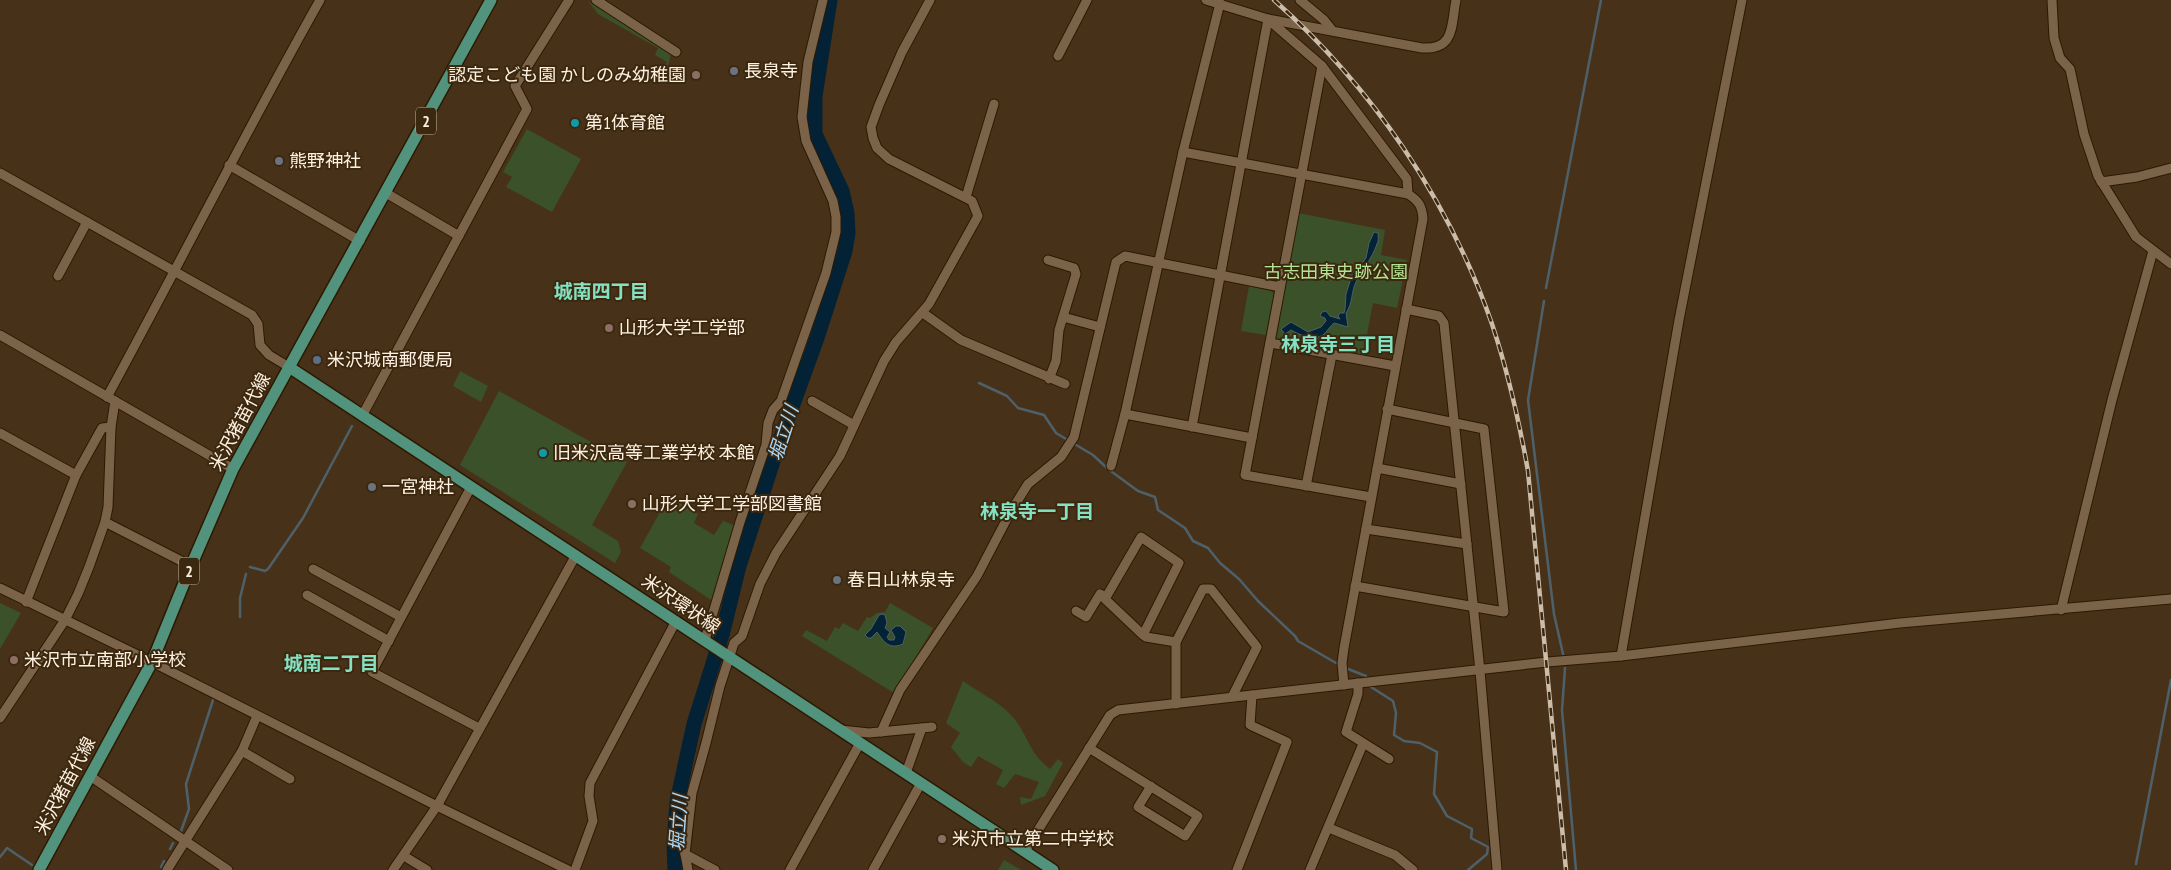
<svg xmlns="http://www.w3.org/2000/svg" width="2171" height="870" viewBox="0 0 2171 870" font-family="'PT Sans Narrow','Noto Sans JP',sans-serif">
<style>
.green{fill:#3b512a}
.water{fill:#032235;stroke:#4e6069}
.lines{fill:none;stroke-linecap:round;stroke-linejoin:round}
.stream{stroke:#4e6069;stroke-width:2.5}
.river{stroke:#032235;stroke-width:15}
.minor-casing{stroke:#2d1901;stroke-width:11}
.major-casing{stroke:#2d1901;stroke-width:14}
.minor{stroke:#7a6349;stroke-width:9}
.major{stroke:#52937e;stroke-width:11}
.rail-casing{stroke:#ccbdab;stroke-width:4.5}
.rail{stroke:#3c280f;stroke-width:2.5;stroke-dasharray:8;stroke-linecap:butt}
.worship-dot{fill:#6b7280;stroke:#3c280f;stroke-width:2}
.education-dot{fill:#8d6e63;stroke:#3c280f;stroke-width:2}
.culture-dot{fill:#0f9aa8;stroke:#3c280f;stroke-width:2}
.service-dot{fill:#5c6f8a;stroke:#3c280f;stroke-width:2}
.labels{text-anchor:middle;stroke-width:4;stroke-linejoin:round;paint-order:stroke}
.shield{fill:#3c280f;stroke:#c4b5a3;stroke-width:1}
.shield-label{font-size:16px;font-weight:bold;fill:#fef1e2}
.poi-label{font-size:18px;fill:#fef1e2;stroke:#3c280f;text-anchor:start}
.park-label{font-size:18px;fill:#b4e395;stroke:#3c280f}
.street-label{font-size:18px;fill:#fef1e2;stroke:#3c280f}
.neighbourhood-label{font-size:19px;font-weight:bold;fill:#84e1c2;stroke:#3c280f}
.water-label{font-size:19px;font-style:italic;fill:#a9d9fa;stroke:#3c280f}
</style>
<rect width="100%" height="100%" fill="#473219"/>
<g class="green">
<path d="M588,1L671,53L667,71L663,69L667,62L655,55L658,48L598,14Z"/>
<path d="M527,129L581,159L552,212L506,187L512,177L503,172Z"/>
<path d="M1298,213L1385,230L1381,255L1407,260L1397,308L1373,303L1363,355L1275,338Z"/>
<path d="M1249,286L1271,291L1274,294L1266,335L1241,331Z"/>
<path d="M460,371L488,386L481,402L453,386Z"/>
<path d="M499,391L627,462L592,525L618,541L621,552L615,563L460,465Z"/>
<path d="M669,496L698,514L694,523L714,535L723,521L736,526L711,600L669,572L671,567L640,548Z"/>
<path d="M0,603L21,613L0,649Z"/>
<path d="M890,603L933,628L894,693L802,636L806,630L827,641L835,627L839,629L843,623L858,631L867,617L870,618L877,613L885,612Z"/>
<path d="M963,681C978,692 998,701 1011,715C1028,733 1028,753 1050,769L1058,759L1063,763L1045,796L1021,805L1020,797L1031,799L1039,782L1015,774L1004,788L996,784L1003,770L978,756L971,767L963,762L951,747L960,733L946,723Z"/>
<path d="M1004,860L1021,870H998Z"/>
</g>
<g class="water">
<path d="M1374,232L1378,233C1378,236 1379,241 1377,244C1372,259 1362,269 1356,282C1351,292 1353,303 1346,313L1348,327L1334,323C1330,326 1327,332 1323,335C1313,341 1300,335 1291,330L1285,334L1281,329L1291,322L1308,332L1321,327L1326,321L1325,318L1320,316L1322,312L1326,311L1330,316L1340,319L1338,316L1340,313H1344L1345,309L1346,294L1353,272H1356L1366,258L1369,243Z"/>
<path d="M882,614L885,615L887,623L885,628L890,632L887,637L889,640H894L895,637L891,630L896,626H900L906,632L903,644C889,650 884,642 877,632L871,638H868L865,635L871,629L879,615Z"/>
</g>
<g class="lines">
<g class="stream">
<path d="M1546,288L1601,0"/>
<path d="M1544,301L1528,400L1554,614L1563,654"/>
<path d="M979,383L1007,396L1018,408L1044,415L1056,433L1093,455L1108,469L1138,491L1155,497L1158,510L1185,528L1193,541L1208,548L1220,563L1239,579L1258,601L1295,636L1298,641L1336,663"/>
<path d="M366,399L370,393"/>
<path d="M250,567L265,571L268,569L303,518L352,426"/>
<path d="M240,617V598L246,574"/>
<path d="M1565,668L1562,710L1576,870"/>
<path d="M1348,669L1366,676"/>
<path d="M1371,687L1393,701L1396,713L1394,735L1404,741L1420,743L1437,752L1434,794L1447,816L1472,829L1471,838L1488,847L1487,854L1468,870"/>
<path d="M181,831L189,809L186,784L213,700"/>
<path d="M170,849L173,843"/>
<path d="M0,857L7,848L32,865"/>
<path d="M2136,864L2171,680"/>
<path d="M161,867L164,861"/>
</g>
<path class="river" d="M675,870L674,843L677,802L694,724L722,635L739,566L780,440L817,338L845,251L848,233L847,213L842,191L815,134V96L830,0"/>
<g class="minor-casing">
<g id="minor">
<path d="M596,0L676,52"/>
<path d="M1206,0L1268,19L1422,48C1455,50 1451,26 1456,0"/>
<path d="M1300,0L1324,20L1332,30"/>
<path d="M2052,0L2054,38L2060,58L2070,69L2084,134L2098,176L2136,237L2171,264"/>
<path d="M1270,21L1322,66L1407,179L1408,194"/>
<path d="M1058,56L1087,0"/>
<path d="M1322,66L1245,475L1371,497"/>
<path d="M1183,152L1408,194C1419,201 1422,206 1423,219L1344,648L1342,663L1344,685"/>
<path d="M229,165L360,241"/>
<path d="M0,173L252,315L258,324L260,345L269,355L289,367"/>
<path d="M2101,182L2137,177L2171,168"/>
<path d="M386,193L459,236"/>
<path d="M966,197L994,104"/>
<path d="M1048,260L1074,268L1076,274L1059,330L1056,361L1049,379"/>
<path d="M58,276L87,222"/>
<path d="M1406,309L1439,316L1444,323L1480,671L1497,870"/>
<path d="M923,313L961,340L1065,384"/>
<path d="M1063,317L1100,327"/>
<path d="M0,335L233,469"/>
<path d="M1270,343L1395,366"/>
<path d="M107,397C179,265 246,131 320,0"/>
<path d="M812,401L854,425"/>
<path d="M1125,414L1252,438"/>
<path d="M362,416L527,109L515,86L569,0"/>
<path d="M1192,427L1268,19"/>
<path d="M0,433L76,475"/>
<path d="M1111,466L1125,414L1183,152L1220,3"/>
<path d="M1377,468L1461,484"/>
<path d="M1306,486L1332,355"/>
<path d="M471,487L372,672L479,728"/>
<path d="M105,522L191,566"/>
<path d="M1366,529L1467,544"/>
<path d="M313,569L401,617"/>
<path d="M1355,586L1504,612L1484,429L1387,409"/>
<path d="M0,588L152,662L437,806L568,870"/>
<path d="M307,595L389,641"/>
<path d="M26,602L76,475L102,428L111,427"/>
<path d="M2061,610L2112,400L2153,251"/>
<path d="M1076,611L1086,617L1100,594L1106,597"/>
<path d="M1143,635L1179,563L1141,537L1105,599L1143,635L1146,637L1176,642V704"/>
<path d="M705,640L740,522L766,445L768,423L773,410L781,401L826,273L836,232V217L833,201L806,141L802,117L808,62L823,0"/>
<path d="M1176,642L1203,589H1211L1257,647L1232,697"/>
<path d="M1621,656L1679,320L1742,0"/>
<path d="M1358,683V694L1346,732L1389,759"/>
<path d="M0,718L65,620L78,594L89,567L105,522L108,507L111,427L115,401"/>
<path d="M841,730L869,733L932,727"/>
<path d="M881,732L900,690L977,576L1011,511L1028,484L1061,457L1074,437L1116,262L1125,256L1280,287"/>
<path d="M1089,748L1198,816L1185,836L1138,807L1151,786"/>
<path d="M242,751L290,779"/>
<path d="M906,773L922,728"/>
<path d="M90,776L228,870"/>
<path d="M1329,828L1395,855L1413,870"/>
<path d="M1025,851L1110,715L1118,710L1547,662L1621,656L1900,623L2171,599"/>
<path d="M685,854L715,870"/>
<path d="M404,856L427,870"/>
<path d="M167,870L242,751L257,716"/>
<path d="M393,870L437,806L576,555"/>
<path d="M575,870L593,821L589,796L590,783L676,621"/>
<path d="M688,870L685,854L692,793L706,743L720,686L734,643L742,636L760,584L776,553L840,456L884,361L896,342L929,304L978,216L972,201L889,159L877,148L873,138L871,127L879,105L902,52L930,0"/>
<path d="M790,870L860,743"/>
<path d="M873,870L921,783"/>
<path d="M1237,870L1287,742L1250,725L1252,695"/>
<path d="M1310,870L1363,744"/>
</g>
</g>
<g class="major-casing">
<g id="major">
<path d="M289,367L1053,870"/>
<path d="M39,870L152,662L191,566L233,469L491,0"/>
</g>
</g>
<use href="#minor" class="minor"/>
<use href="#major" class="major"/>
<g class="rail-casing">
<path id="rail" d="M1274,0C1371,86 1449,200 1492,324C1508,372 1519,421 1528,471L1566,870"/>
</g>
<use href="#rail" class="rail"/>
</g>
<g class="worship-dot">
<circle cx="734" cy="71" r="5"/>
<circle cx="279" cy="161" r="5"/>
<circle cx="372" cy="487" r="5"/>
<circle cx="837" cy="580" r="5"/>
</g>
<g class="education-dot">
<circle cx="696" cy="75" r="5"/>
<circle cx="609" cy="328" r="5"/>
<circle cx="632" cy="504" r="5"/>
<circle cx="14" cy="660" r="5"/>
<circle cx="942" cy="839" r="5"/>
</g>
<g class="culture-dot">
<circle cx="575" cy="123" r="5"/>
<circle cx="543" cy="453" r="5"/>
</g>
<circle class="service-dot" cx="317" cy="360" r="5"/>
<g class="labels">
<g class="shield">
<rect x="416" y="107.5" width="20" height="27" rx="4"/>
<rect x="179" y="557.5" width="20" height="27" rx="4"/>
</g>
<g class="shield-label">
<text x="426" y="127">2</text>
<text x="189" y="577">2</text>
</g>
<g class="poi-label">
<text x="744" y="77">長泉寺</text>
<text x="686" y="81" text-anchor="end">認定こども園 かしのみ幼稚園</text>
<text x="585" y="129">第1体育館</text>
<text x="289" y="167">熊野神社</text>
<text x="619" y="334">山形大学工学部</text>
<text x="327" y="366">米沢城南郵便局</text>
<text x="553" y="459">旧米沢高等工業学校 本館</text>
<text x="382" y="493">一宮神社</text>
<text x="642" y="510">山形大学工学部図書館</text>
<text x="847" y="586">春日山林泉寺</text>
<text x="24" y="666">米沢市立南部小学校</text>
<text x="952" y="845">米沢市立第二中学校</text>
</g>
<g class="park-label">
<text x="1336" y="278">古志田東史跡公園</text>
</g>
<g class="street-label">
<text transform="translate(240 422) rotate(-62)" y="6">米沢猪苗代線</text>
<text transform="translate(681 604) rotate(34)" y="6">米沢環状線</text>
<text transform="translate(65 786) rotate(-62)" y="6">米沢猪苗代線</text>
</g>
<g class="neighbourhood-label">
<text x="601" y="298">城南四丁目</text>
<text x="1338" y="351">林泉寺三丁目</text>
<text x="1037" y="518">林泉寺一丁目</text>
<text x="331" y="670">城南二丁目</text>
</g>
<g class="water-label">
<text transform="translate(783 433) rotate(-72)" y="7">堀立川</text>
<text transform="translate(678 823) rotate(-86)" y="7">堀立川</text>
</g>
</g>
</svg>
